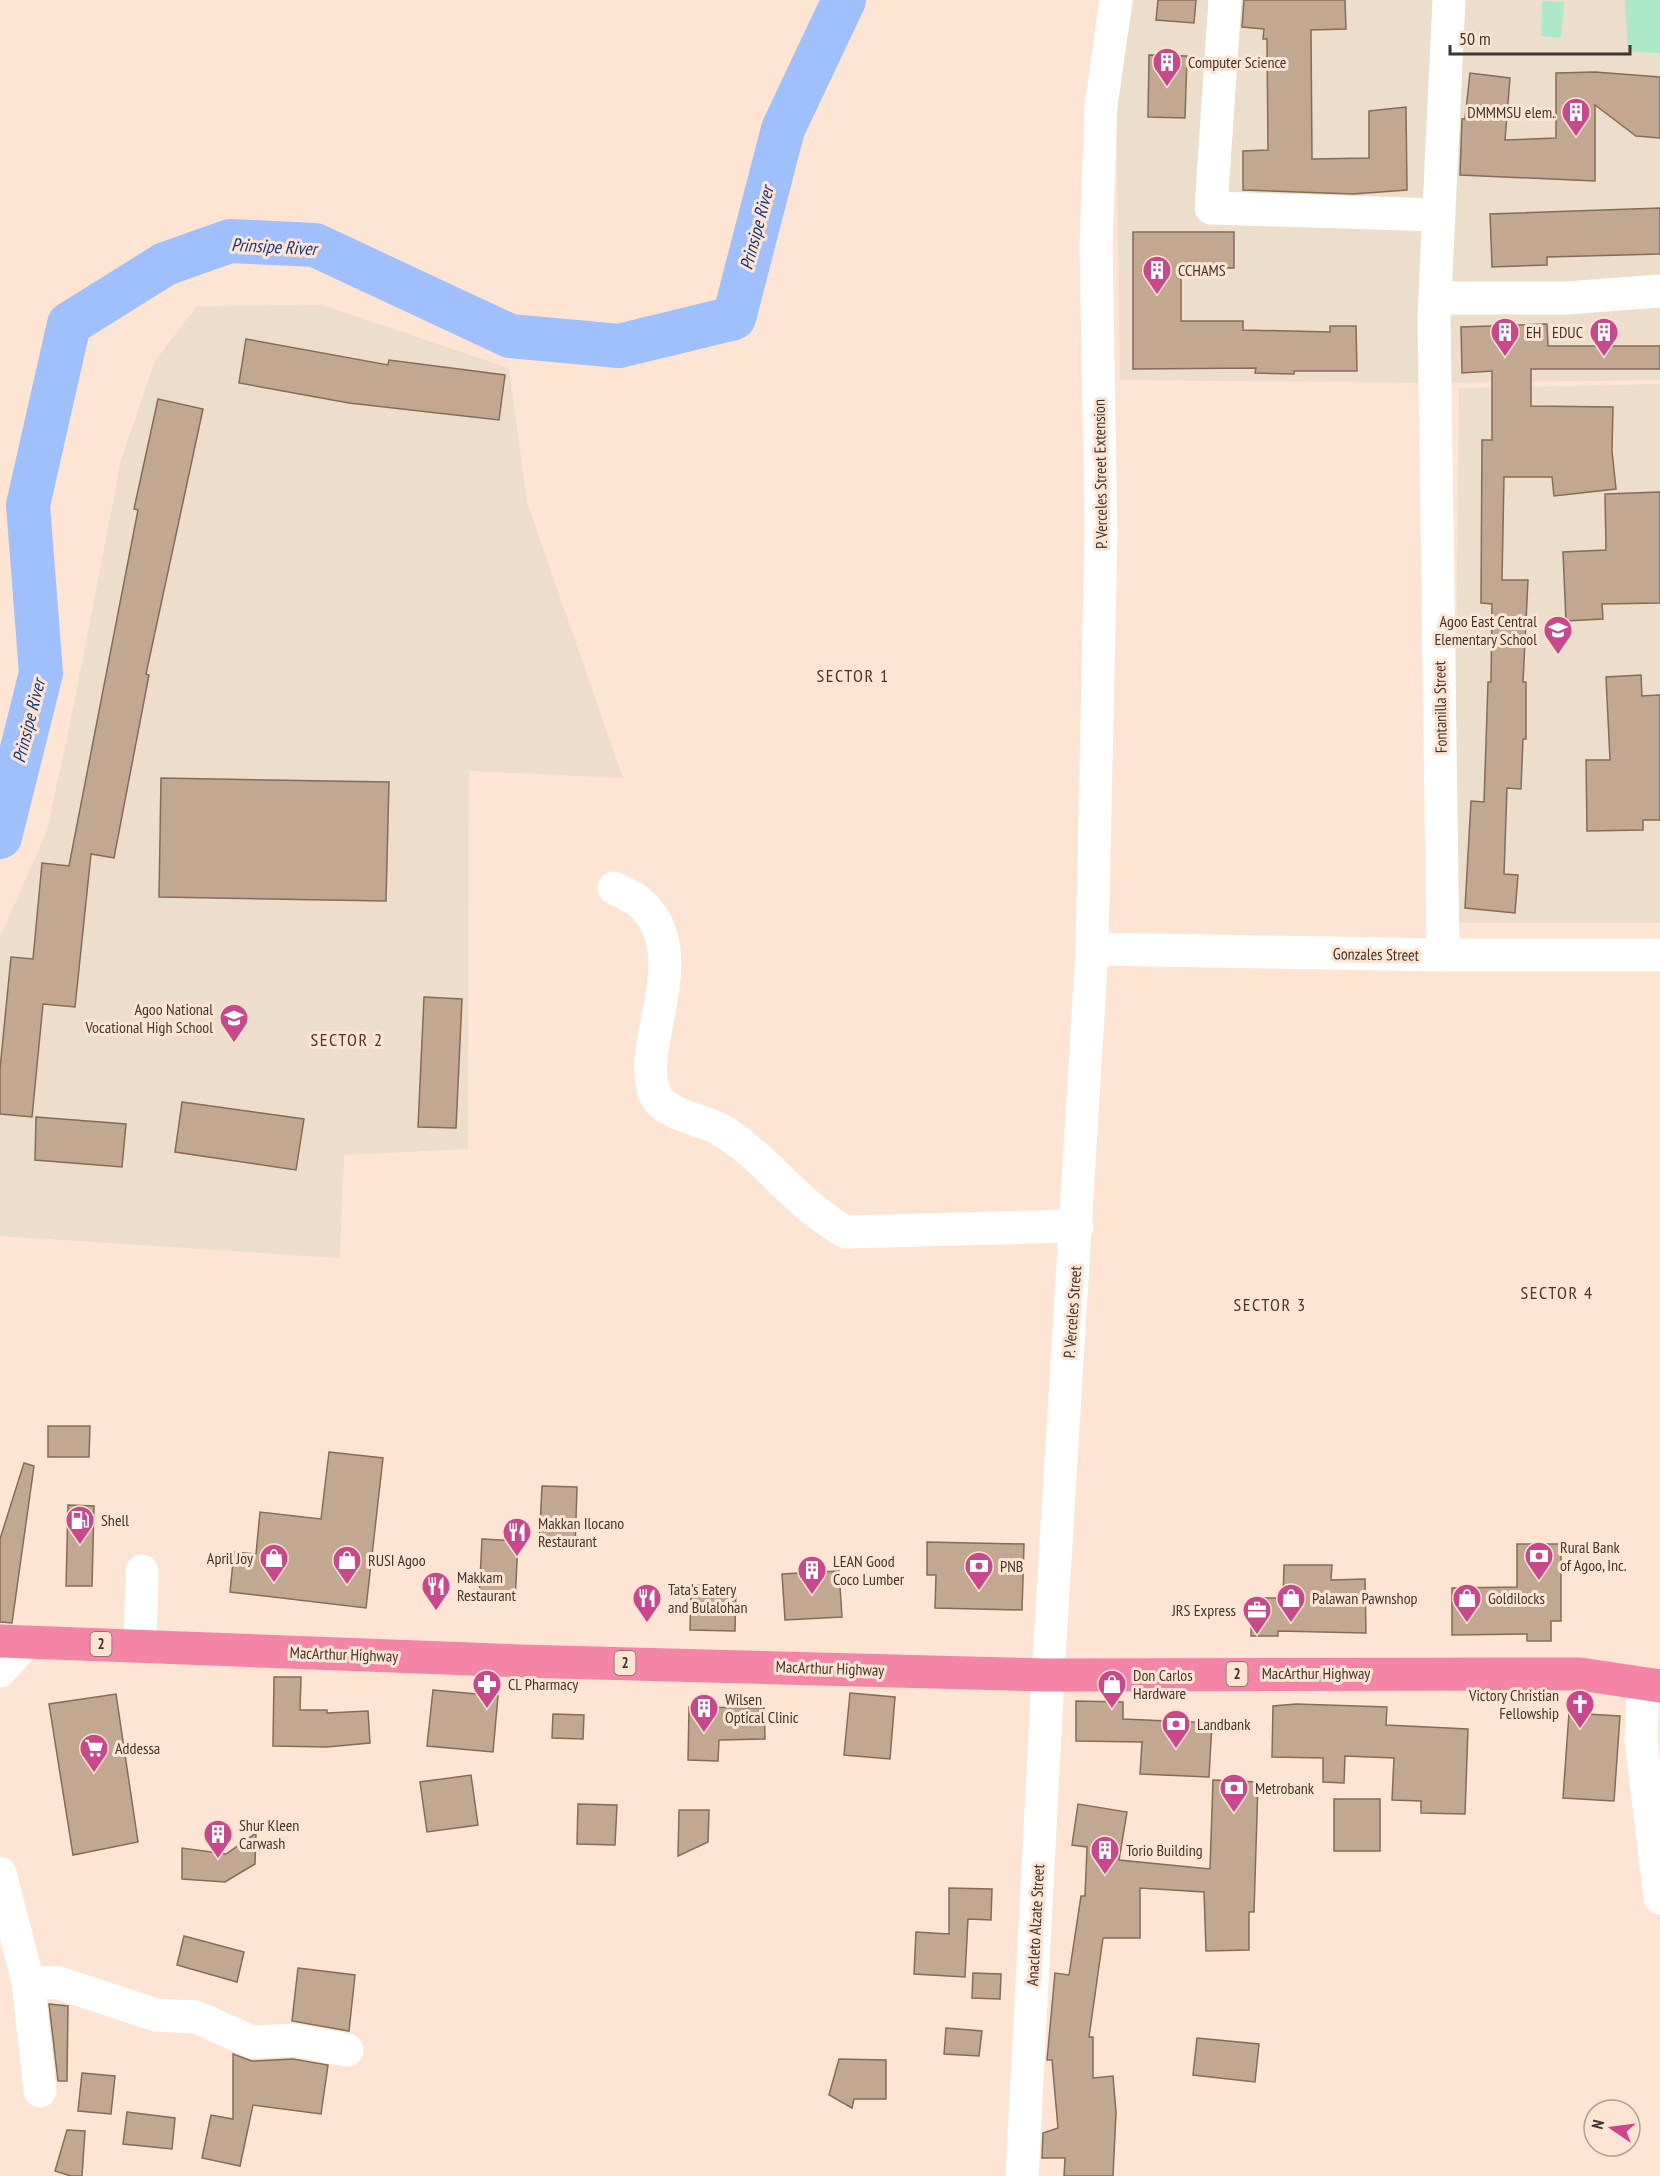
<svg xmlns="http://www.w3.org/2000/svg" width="1660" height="2176" viewBox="0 0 1660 2176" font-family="'PT Sans Narrow',sans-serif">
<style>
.education{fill:#ecdecb}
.green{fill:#ade9c8}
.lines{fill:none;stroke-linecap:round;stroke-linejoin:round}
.river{stroke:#9fc0fc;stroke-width:44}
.building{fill:#c2a890;stroke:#856c56;stroke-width:1.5}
.minor{stroke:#fff;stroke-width:33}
.highway{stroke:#f485a7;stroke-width:33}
.labels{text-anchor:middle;stroke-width:6;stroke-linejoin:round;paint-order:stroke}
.shield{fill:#fee5d3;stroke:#7a6a5e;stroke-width:1.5}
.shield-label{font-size:15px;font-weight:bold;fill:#41352c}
.poi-label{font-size:16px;fill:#41352c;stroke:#fee5d3;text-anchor:start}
.street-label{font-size:16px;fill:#41352c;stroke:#fee5d3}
.water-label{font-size:18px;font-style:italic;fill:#15387c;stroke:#fee5d3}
.neighbourhood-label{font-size:18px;letter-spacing:1.5px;fill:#4c3421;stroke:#fee5d3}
</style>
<rect width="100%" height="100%" fill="#fee5d3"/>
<g class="education">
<path d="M1134,0H1660V380L1440,383L1120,380L1116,101Z"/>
<path d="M322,305L509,368L527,502L623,778L469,771L468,1149L344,1155L340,1258L0,1236V937L47,831L76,694L121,460L155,361L197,306Z"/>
<path d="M1660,384V923H1453L1459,388Z"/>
</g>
<g class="green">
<path d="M1625,0H1660V53L1628,52Z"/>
<path d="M1542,1L1564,2L1561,38L1541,36Z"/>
</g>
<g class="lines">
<path class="river" d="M0,837L41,673L28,505L69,324L165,264L230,241L315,245L510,336L619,346L734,318L783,129L844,0"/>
</g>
<g class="building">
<path d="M1158,0H1196L1194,23L1156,20Z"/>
<path d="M1244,0H1345L1346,29L1311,30L1312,159L1369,158V111L1406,107L1407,190L1353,194L1243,190V151L1268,150L1267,39H1263L1264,29L1242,27Z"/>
<path d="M1149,55L1187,56L1185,118L1148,117Z"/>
<path d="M1595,72L1660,77V138L1636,136L1595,105V181L1460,175L1462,119H1465L1470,73L1510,78L1505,140L1556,138V73Z"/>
<path d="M1660,208V254L1547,257V265L1492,267L1490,214Z"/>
<path d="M1133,232H1234V268H1181V321H1243V330L1330,332V326H1356L1357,371H1294V374L1255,373L1256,368L1133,369Z"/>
<path d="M1547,324L1548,346H1660V369H1531V406L1613,407L1612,451L1616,489L1554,496L1552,477H1504L1502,580H1528L1523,682H1526V739H1523L1521,789L1507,788L1504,874L1518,875L1515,913L1465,908L1471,801L1484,802L1488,682H1491L1492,604L1481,603L1482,440H1492V371L1462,373L1461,327Z"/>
<path d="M246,339L388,365L389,360L505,375L499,420L349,403L239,383Z"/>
<path d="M158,399L203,409L146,674L149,675L114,858L91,854L75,1007L43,1004L32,1117L0,1114V1069L11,957L33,959L42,863L69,866L138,510L134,509Z"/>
<path d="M1660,492V603L1602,604L1603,619L1566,621L1563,552L1606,550L1605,494Z"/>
<path d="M1641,675L1642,696L1660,695V820H1643V830L1587,831L1586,760H1610L1606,677Z"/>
<path d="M161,778L389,782L386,901L159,897Z"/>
<path d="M424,997L462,999L456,1128L418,1127Z"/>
<path d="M182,1102L304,1119L296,1170L175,1152Z"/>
<path d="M36,1117L126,1124L122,1167L35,1160Z"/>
<path d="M48,1426H90L89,1457H48Z"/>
<path d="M329,1452L383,1458L366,1608L230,1592L234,1552L256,1554L260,1512L321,1519Z"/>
<path d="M24,1463L34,1466L12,1623L0,1622V1539Z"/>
<path d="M542,1486L577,1487L575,1549L539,1548Z"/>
<path d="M68,1505L94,1506L92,1586H66Z"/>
<path d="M482,1539L518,1541L515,1602L479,1600Z"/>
<path d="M927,1542L1024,1544L1022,1610L935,1608L936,1575H927Z"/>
<path d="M1517,1544H1561V1621H1551V1641H1527V1634L1452,1635V1588L1517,1587Z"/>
<path d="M1284,1565H1332L1331,1580L1365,1579L1366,1633L1278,1631V1636H1251L1252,1598H1283Z"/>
<path d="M839,1571L842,1617L785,1620L782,1574Z"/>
<path d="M691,1585L736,1586L735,1631L690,1630Z"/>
<path d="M274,1677H301L300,1710H327V1713L368,1711L370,1743L327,1747L273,1746Z"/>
<path d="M433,1690L498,1696L493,1752L427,1746Z"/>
<path d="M850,1693L895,1697L890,1759L844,1755Z"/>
<path d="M116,1694L138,1842L73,1855L49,1704Z"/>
<path d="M1076,1701L1123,1702V1719L1212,1723L1209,1777L1140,1774L1142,1742L1076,1741Z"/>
<path d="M1296,1704L1387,1707L1386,1725L1468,1729L1465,1814L1421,1813V1801L1392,1800L1394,1758L1345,1756L1344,1783L1323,1782V1758L1272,1757L1273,1706Z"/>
<path d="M689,1707L764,1708L765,1739L719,1740L718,1761L688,1760Z"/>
<path d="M1569,1713L1620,1716L1614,1801L1563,1798Z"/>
<path d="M553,1714L584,1715L583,1739L552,1738Z"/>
<path d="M471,1775L478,1825L427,1832L420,1782Z"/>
<path d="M1213,1780L1258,1782L1254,1912H1249V1950L1206,1951L1204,1892L1140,1888V1938H1103L1089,2037H1093V2078L1113,2076L1116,2113L1113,2176H1064L1065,2158H1042L1043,2133L1058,2128L1052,2060H1047L1055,1973L1069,1975L1081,1896H1085L1087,1847L1072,1845L1078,1804L1127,1812L1119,1860L1210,1869Z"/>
<rect x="1334" y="1799" width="46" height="52"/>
<path d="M578,1804L617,1805L615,1845L577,1844Z"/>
<path d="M679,1810H709L708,1842L678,1856Z"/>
<path d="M256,1833L255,1864L225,1882L182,1879V1848L226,1854Z"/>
<path d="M949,1888L992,1889L991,1920L968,1919L965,1977L914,1974L916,1932L949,1934Z"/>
<path d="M184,1936L244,1952L237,1982L177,1965Z"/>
<path d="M298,1968L355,1975L349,2031L292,2021Z"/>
<path d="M973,1973L1001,1974L1000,1999L972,1998Z"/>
<path d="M49,2004L68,2006L67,2081H58Z"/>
<path d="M946,2028L982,2031L979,2056L944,2054Z"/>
<path d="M1197,2038L1259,2044L1255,2082L1193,2075Z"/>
<path d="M233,2054L252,2061L293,2059L328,2065L321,2114L253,2105L240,2166L202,2158L211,2115L233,2119Z"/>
<path d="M839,2059L886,2060V2099H854L852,2108L829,2095Z"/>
<path d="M82,2073L115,2076L111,2114L78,2111Z"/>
<path d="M127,2112L175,2118L172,2149L123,2144Z"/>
<path d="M67,2130L85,2131L82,2176H71L55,2171Z"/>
</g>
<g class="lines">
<g class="minor">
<path d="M1225,0L1211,208L1439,215"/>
<path d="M1436,298H1567L1660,291"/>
<path d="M614,888C622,892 631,896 638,901C680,935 662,993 654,1038C651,1055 648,1074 654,1092C662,1115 699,1118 719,1129C766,1156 798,1207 846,1232L1077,1226"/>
<path d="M1092,949L1443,955H1660"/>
<path d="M1443,955L1434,315L1449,0"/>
<path d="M140,1646L142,1571"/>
<path d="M0,1671L26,1642"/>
<path d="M1643,1683L1641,1741L1660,1898"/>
<path d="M0,1873L28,1982L40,2091"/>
<path d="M28,1982L59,1983L156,2015L196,2017L252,2042L294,2040L347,2050"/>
<path d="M1022,2176L1048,1675L1092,949L1101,532L1096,245L1101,106L1116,0"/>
</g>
<path class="highway" d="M0,1641L521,1661L1048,1675L1580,1674L1660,1686"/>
</g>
<defs>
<g id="building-pin" transform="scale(1.5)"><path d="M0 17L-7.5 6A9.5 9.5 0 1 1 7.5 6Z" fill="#ca478c" stroke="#fee5d3"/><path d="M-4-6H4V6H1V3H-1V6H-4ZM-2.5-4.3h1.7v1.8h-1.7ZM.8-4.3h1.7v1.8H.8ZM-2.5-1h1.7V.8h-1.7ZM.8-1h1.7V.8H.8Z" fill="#fff"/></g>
<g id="school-pin" transform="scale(1.5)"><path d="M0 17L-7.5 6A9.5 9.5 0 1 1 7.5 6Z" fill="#ca478c" stroke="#fee5d3"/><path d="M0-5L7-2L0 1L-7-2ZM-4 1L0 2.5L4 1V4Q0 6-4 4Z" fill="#fff"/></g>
<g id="fuel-pin" transform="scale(1.5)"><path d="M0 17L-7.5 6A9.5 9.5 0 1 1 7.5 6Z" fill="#ca478c" stroke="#fee5d3"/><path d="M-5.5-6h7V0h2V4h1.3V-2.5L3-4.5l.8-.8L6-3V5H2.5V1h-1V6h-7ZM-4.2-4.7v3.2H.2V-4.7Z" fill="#fff"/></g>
<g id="restaurant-pin" transform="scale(1.5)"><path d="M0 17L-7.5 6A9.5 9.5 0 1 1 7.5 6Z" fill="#ca478c" stroke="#fee5d3"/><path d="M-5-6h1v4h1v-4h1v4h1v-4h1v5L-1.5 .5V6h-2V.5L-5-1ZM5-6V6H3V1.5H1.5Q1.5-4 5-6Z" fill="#fff"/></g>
<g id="bank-pin" transform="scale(1.5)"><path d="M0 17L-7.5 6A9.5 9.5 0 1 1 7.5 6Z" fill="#ca478c" stroke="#fee5d3"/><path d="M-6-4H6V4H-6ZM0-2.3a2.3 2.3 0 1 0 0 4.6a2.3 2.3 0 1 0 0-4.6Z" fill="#fff"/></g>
<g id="shop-pin" transform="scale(1.5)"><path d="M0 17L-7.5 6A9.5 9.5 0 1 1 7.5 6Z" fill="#ca478c" stroke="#fee5d3"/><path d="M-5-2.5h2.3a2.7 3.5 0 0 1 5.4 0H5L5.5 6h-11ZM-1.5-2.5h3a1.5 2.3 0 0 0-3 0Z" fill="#fff"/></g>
<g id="office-pin" transform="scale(1.5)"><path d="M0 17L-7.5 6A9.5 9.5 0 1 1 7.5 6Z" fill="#ca478c" stroke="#fee5d3"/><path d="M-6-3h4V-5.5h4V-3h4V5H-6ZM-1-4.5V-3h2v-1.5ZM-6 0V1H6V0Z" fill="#fff"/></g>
<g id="pharmacy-pin" transform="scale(1.5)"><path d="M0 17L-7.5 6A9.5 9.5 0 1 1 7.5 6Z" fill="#ca478c" stroke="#fee5d3"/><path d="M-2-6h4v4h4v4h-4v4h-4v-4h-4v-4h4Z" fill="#fff"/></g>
<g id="church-pin" transform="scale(1.5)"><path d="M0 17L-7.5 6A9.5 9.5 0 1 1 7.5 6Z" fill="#ca478c" stroke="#fee5d3"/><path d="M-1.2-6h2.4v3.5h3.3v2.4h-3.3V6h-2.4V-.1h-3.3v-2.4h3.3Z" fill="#fff"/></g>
<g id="supermarket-pin" transform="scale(1.5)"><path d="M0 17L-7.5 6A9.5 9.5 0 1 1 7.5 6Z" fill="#ca478c" stroke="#fee5d3"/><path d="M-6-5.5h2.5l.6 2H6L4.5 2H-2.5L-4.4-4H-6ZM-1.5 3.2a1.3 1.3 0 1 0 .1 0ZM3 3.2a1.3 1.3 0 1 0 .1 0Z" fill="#fff"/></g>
</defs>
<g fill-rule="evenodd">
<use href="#building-pin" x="1167" y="62"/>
<use href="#building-pin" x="1576" y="112"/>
<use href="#building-pin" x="1157" y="270"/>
<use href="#building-pin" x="1505" y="332"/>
<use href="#building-pin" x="1604" y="332"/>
<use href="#school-pin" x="1558" y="630"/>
<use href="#school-pin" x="234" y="1018"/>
<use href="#fuel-pin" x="80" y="1520"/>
<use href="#restaurant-pin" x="517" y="1532"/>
<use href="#bank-pin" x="1539" y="1556"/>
<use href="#shop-pin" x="274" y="1558"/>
<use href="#shop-pin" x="347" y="1560"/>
<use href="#bank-pin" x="979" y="1566"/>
<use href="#building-pin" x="812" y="1570"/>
<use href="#restaurant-pin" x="436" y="1586"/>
<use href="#restaurant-pin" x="647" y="1598"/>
<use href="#shop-pin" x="1291" y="1598"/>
<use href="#shop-pin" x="1467" y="1598"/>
<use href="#office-pin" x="1257" y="1610"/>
<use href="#pharmacy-pin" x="487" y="1684"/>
<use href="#shop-pin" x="1112" y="1684"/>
<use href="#church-pin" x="1580" y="1704"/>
<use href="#building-pin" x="704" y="1708"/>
<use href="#bank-pin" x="1176" y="1724"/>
<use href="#supermarket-pin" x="94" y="1748"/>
<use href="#bank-pin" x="1234" y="1788"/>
<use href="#building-pin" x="218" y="1834"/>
<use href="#building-pin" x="1105" y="1850"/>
</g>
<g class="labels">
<g class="shield">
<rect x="90.5" y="1632" width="21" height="24" rx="4.5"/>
<rect x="614.5" y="1651" width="21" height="24" rx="4.5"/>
<rect x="1226.5" y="1662" width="21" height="24" rx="4.5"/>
</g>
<g class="shield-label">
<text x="101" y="1649">2</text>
<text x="625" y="1668">2</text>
<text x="1237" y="1679">2</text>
</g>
<g class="poi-label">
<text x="1188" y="68">Computer Science</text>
<text x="1555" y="118" text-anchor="end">DMMMSU elem.</text>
<text x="1178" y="276">CCHAMS</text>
<text x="1526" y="338">EH</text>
<text x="1583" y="338" text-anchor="end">EDUC</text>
<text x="1537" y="627" text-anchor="end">Agoo East Central<tspan x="1537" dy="18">Elementary School</tspan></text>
<text x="213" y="1015" text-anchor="end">Agoo National<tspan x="213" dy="18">Vocational High School</tspan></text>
<text x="101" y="1526">Shell</text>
<text x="538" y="1529">Makkan Ilocano<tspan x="538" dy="18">Restaurant</tspan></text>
<text x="1560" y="1553">Rural Bank<tspan x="1560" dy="18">of Agoo, Inc.</tspan></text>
<text x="253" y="1564" text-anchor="end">April Joy</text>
<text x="368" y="1566">RUSI Agoo</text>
<text x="833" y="1567">LEAN Good<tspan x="833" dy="18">Coco Lumber</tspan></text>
<text x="1000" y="1572">PNB</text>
<text x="457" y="1583">Makkam<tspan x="457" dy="18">Restaurant</tspan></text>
<text x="668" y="1595">Tata's Eatery<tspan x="668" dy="18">and Bulalohan</tspan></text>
<text x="1312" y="1604">Palawan Pawnshop</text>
<text x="1488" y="1604">Goldilocks</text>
<text x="1236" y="1616" text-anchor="end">JRS Express</text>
<text x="1133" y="1681">Don Carlos<tspan x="1133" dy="18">Hardware</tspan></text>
<text x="508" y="1690">CL Pharmacy</text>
<text x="1559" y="1701" text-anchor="end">Victory Christian<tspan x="1559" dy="18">Fellowship</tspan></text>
<text x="725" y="1705">Wilsen<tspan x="725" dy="18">Optical Clinic</tspan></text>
<text x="1197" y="1730">Landbank</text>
<text x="115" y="1754">Addessa</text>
<text x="1255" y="1794">Metrobank</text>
<text x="239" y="1831">Shur Kleen<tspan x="239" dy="18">Carwash</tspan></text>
<text x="1126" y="1856">Torio Building</text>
</g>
<g class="street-label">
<text transform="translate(1100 474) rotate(-91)" y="6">P. Verceles Street Extension</text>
<text transform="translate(1440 707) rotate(-91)" y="6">Fontanilla Street</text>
<text transform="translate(1376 954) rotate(1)" y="6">Gonzales Street</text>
<text transform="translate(1072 1312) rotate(-86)" y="6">P. Verceles Street</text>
<text transform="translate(344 1654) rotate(2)" y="6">MacArthur Highway</text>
<text transform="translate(830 1668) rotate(2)" y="6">MacArthur Highway</text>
<text x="1316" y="1679">MacArthur Highway</text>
<text transform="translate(1035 1925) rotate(-87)" y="6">Anacleto Alzate Street</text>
</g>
<g class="water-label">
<text transform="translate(757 228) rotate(-75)" y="6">Prinsipe River</text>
<text transform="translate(274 247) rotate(3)" y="6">Prinsipe River</text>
<text transform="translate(29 721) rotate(-76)" y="6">Prinsipe River</text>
</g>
<g class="neighbourhood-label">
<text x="853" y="682">SECTOR 1</text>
<text x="347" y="1046">SECTOR 2</text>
<text x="1557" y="1299">SECTOR 4</text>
<text x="1270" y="1311">SECTOR 3</text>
</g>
</g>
<g transform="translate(1612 2128) rotate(284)"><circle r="28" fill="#fee5d3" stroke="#b29f90" stroke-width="1.5"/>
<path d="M0-4.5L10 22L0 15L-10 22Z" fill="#ca478c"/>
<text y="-9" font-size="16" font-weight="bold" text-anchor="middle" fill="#41352c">N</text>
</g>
<path d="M1450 45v9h180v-9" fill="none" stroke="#41352c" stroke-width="3"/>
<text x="1459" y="45" font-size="18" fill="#41352c" stroke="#fee5d3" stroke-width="4.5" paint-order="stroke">50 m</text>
</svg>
